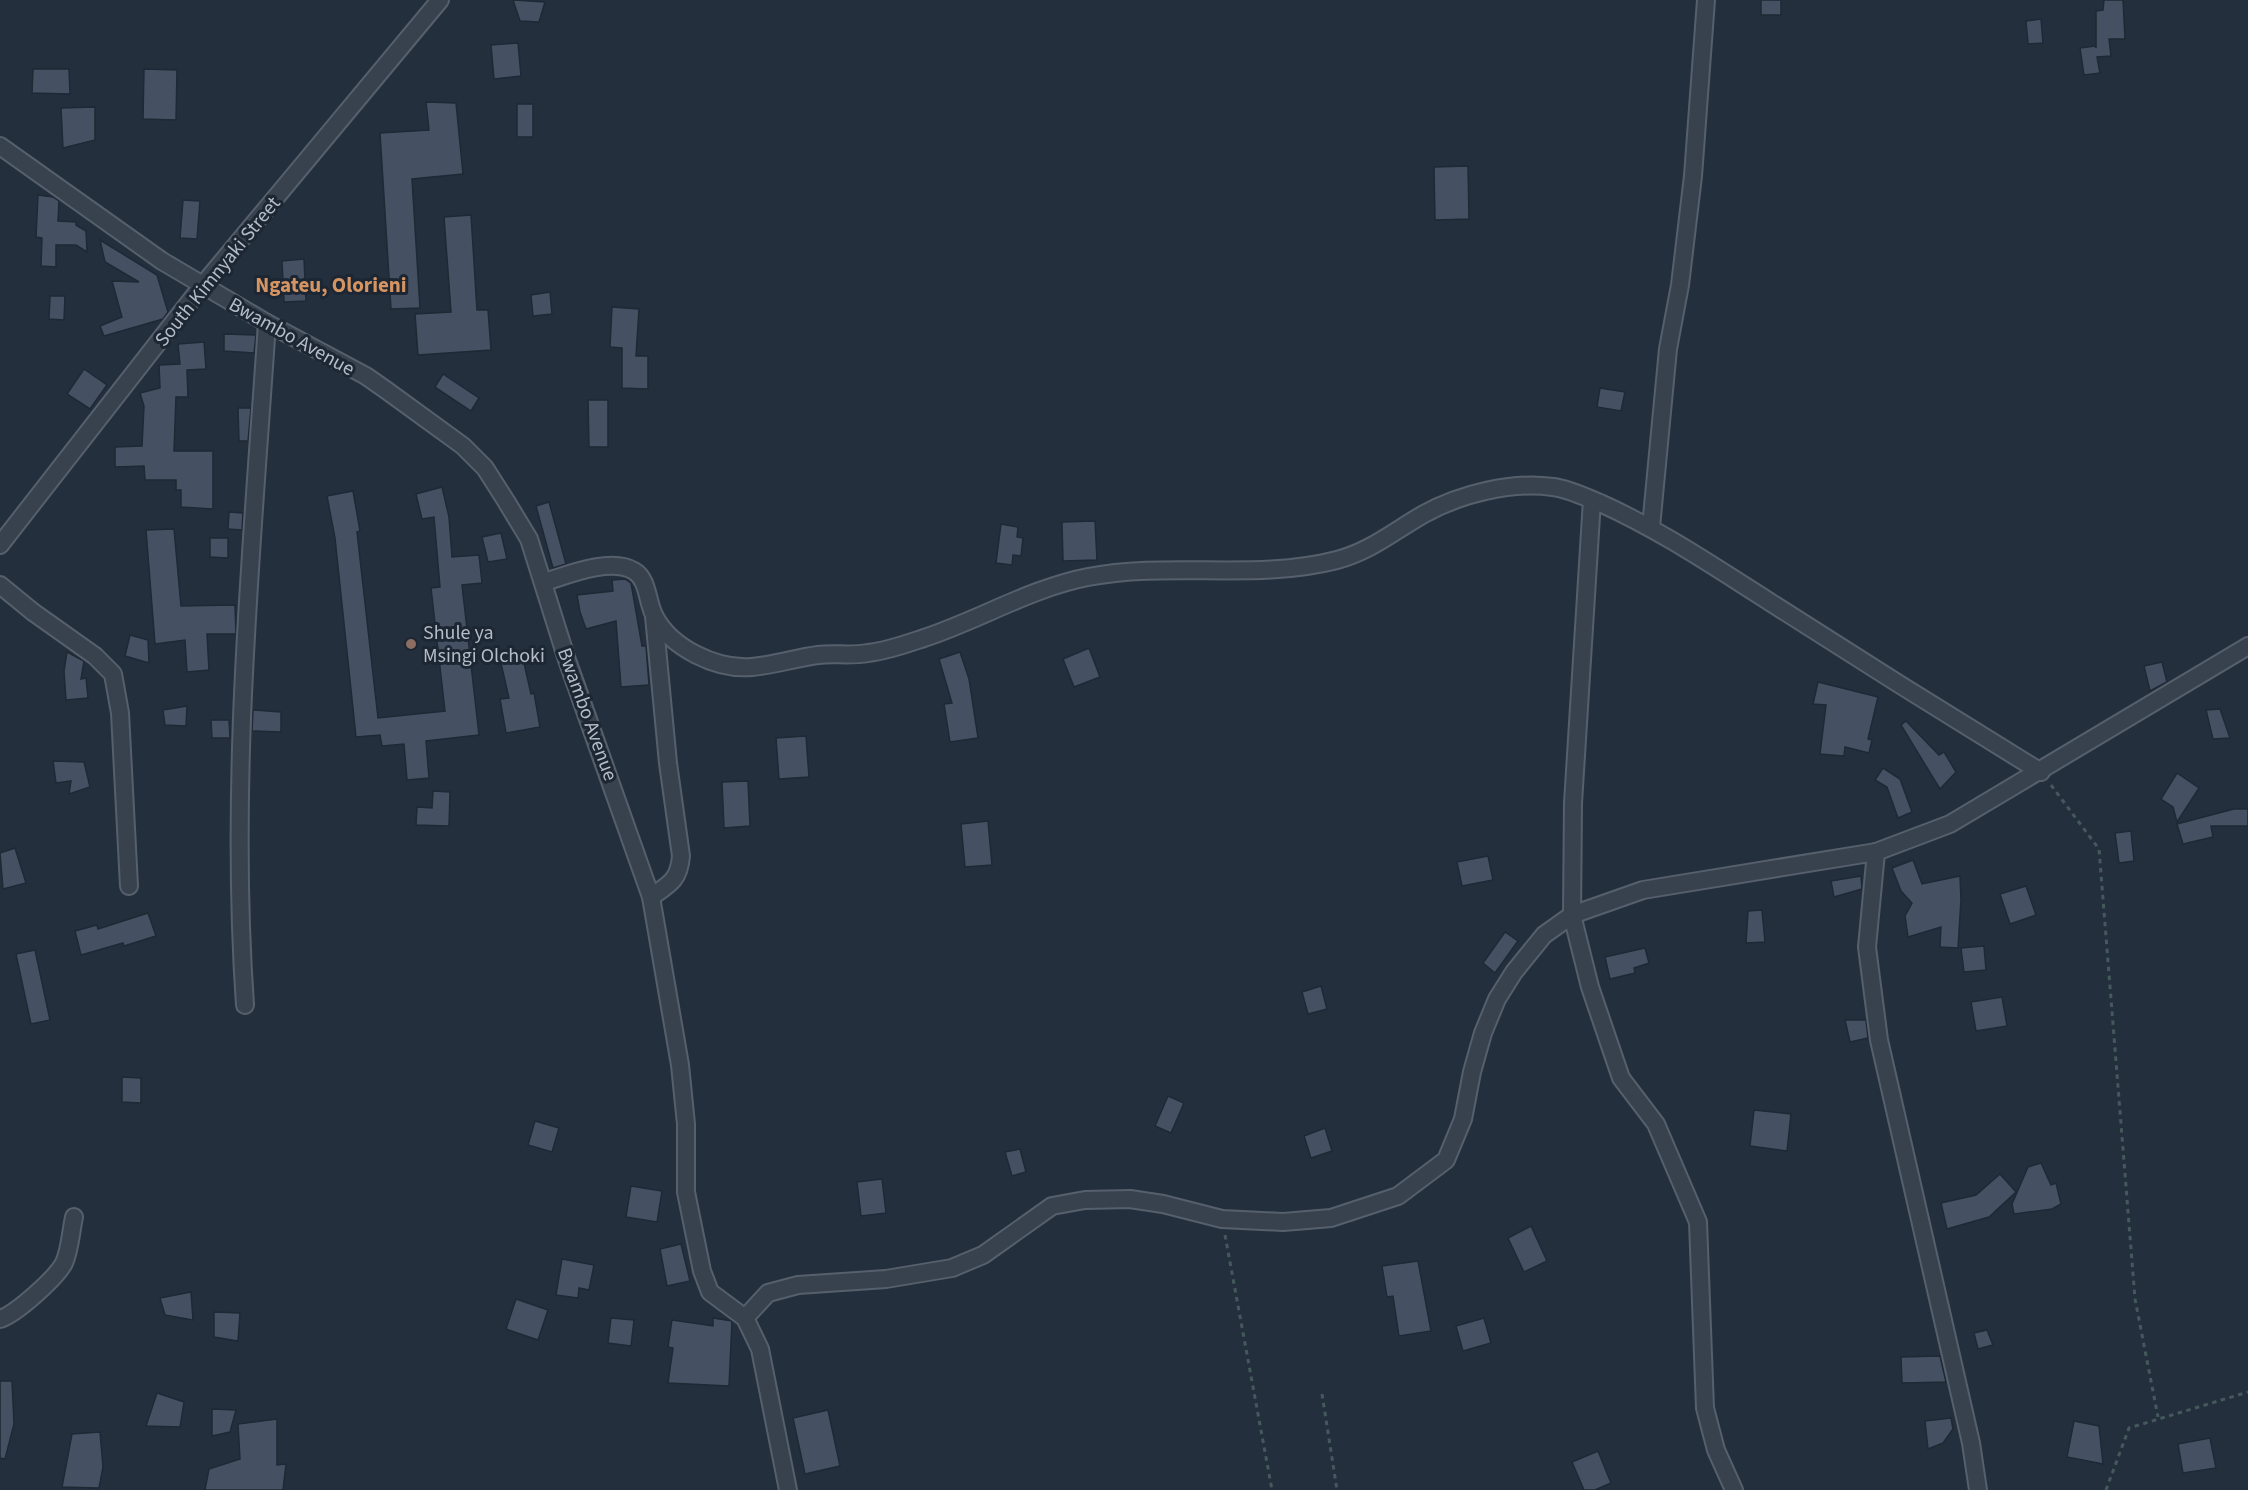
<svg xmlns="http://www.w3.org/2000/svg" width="2248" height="1490" viewBox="0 0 2248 1490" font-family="'Source Sans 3',sans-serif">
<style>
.building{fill:#455162;stroke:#1f2835;stroke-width:1.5}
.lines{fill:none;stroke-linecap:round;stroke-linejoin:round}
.street-casing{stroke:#565f6c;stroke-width:20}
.path{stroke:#44595c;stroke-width:3;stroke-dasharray:4.5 4.5;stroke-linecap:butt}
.street{stroke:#38414e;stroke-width:16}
.education-dot{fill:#8d6e63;stroke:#1d2633;stroke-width:2}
.labels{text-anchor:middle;stroke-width:6;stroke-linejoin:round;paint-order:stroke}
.street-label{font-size:20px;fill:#b4bcc9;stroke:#1d2633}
.poi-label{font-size:20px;fill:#b4bcc9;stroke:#1d2633;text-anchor:start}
.neighbourhood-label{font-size:21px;font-weight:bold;fill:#d59563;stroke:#1d2633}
</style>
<rect width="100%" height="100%" fill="#242f3e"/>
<g class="building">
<path d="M513,0L545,2L539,22L520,21Z"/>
<rect x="1761" y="0" width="20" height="15"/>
<path d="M2104,0H2123L2125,39H2109L2111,56L2097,57L2100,73L2084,75L2080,48L2095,46L2096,48V11L2103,10Z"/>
<path d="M2041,19L2043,43L2028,44L2026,21Z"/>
<path d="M518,43L521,76L494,79L491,45Z"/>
<path d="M33,69H69L70,94L32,93Z"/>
<path d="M144,69L177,70L176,120L143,119Z"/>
<path d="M426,102L456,103L463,174L412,179L420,308L391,309L380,133L429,130Z"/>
<rect x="517" y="104" width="16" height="33"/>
<path d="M95,107V140L63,148L61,108Z"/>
<path d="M1468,166L1469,219L1435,220L1434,167Z"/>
<path d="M38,195L53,197L59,201L58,221L76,222V225L86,231L87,252L76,245H56V267L41,266L42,238L36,237Z"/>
<path d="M183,200L200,201L197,239L180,238Z"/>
<path d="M471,215L477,310H488L491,350L418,355L415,314L451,312L444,217Z"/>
<path d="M100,240L157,275L168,312L163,319L104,336L100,326L122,317L112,281L139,282L105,262Z"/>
<path d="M304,259L306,301L284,302L282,261Z"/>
<path d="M550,292L552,314L533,316L531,295Z"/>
<path d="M50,296H65L64,320L49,319Z"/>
<path d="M612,307L639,309L636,356H648V389L622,388V348L610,347Z"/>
<path d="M224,334L256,335L254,353L224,351Z"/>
<path d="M204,342L206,369L187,370L188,397H176L174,451H213V509L181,507V490H176V480H145L144,466L115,467V447L142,446L144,406L140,393L160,388L159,365L180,364L178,344Z"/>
<path d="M84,369L107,385L90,409L67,394Z"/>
<path d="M443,374L479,398L471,411L435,387Z"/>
<path d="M1600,388L1625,392L1621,411L1597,407Z"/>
<path d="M588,400H608V447H589Z"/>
<path d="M238,408H251L248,441H239Z"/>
<path d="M442,487L449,517L452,557L479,555L482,583L462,585L479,735L426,741L429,778L407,780L404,744L382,746L380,735L356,737L335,538L327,496L353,491L360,531L357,532L378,718L445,711L431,588L440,587L434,517L422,519L416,494Z"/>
<path d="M549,502L566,564L553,568L536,506Z"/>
<path d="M229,512L243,513L242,530L228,529Z"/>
<path d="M1095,521L1097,560L1063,561L1062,522Z"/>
<path d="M1001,524L1018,527L1017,537L1023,538L1021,556L1013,555L1012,565L996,563Z"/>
<path d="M174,529L181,606L235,605L236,634H207L209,670L187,672L185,640L155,644L146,530Z"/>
<path d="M501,533L507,559L488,562L482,537Z"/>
<path d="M210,538H228V558L210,557Z"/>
<path d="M625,579L631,583L642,646H646L649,685L621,687L616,621L586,629L580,612L577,595L613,591L612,580Z"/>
<path d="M130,635L148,640L149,663L125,656Z"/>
<path d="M1089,648L1100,677L1074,687L1063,659Z"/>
<path d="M67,652L84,661L81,679L86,678L88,698L66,700L64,671Z"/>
<path d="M960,652L969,679L978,738L950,742L944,704L952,703L939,659Z"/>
<path d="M522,654L531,694L534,693L540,727L506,733L500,699L509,698L500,659Z"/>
<path d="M2162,662L2167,682L2150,691L2144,666Z"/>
<path d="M1818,682L1878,697L1868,739L1872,740L1869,753L1845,747L1844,756L1820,754L1826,705L1813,704Z"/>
<path d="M187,706L186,726L165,725L163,710Z"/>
<path d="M2220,709L2230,738L2213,739L2206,710Z"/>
<path d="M253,710L281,712V732L252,731Z"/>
<path d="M211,720H229L230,738H212Z"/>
<path d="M1906,721L1939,755L1944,752L1956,772L1940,789L1901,725Z"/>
<path d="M806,736L809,777L779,779L776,738Z"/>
<path d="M53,761L84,762L90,787L69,794L71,781L56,783Z"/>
<path d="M1883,768L1900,779L1912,812L1898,818L1887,787L1875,780Z"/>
<path d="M2177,773L2199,788L2177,822L2173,807L2161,799Z"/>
<path d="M748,781L750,826L724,828L722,782Z"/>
<path d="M433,791L450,792L449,826L416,825L417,807L432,808Z"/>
<path d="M2234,809H2248V826H2211L2213,837L2183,844L2177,824Z"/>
<path d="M988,821L992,865L965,867L961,824Z"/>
<path d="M2131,831L2134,861L2119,863L2115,833Z"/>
<path d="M15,848L26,883L3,889L0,853Z"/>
<path d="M1488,856L1493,880L1462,886L1457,862Z"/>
<path d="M1913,860L1922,884L1960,876L1961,900L1958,948L1940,947L1941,927L1908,937L1905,916L1912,903L1901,891L1892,868Z"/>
<path d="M1861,876L1862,889L1834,897L1831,881Z"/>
<path d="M2026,886L2036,915L2010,924L2000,894Z"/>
<path d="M1762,910L1765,942L1746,943L1748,911Z"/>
<path d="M148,913L156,936L124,946L123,943L81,955L75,931L97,925L98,929Z"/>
<path d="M1505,932L1518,941L1495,973L1483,963Z"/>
<path d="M1984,946L1986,970L1964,972L1961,948Z"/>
<path d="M1645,948L1649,963L1634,968L1635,973L1610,979L1605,957Z"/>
<path d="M35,950L50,1020L31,1024L16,954Z"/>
<path d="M1321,986L1327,1009L1308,1014L1302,992Z"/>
<path d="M2002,997L2007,1026L1976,1031L1971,1002Z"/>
<path d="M1845,1020H1866L1868,1038L1850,1042Z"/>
<path d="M122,1077L141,1078V1103L122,1102Z"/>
<path d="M1168,1096L1184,1103L1171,1133L1155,1126Z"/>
<path d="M1754,1110L1791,1114L1787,1151L1750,1146Z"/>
<path d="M535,1121L559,1128L552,1152L528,1145Z"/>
<path d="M1325,1128L1332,1151L1311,1158L1304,1136Z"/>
<path d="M1020,1149L1026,1172L1012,1176L1005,1152Z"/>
<path d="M2041,1163L2051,1185L2056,1183L2061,1204L2052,1209L2014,1214L2012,1204L2028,1167Z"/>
<path d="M2000,1174L2016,1192L1989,1217L1947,1229L1941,1203L1976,1195Z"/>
<path d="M882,1179L886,1213L861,1216L857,1182Z"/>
<path d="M631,1186L662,1191L657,1222L626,1217Z"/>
<path d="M1531,1226L1547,1261L1524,1272L1508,1238Z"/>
<path d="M681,1244L690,1281L667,1286L660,1249Z"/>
<path d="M562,1259L594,1265L589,1290L579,1288L578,1298L556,1295Z"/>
<path d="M1418,1261L1431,1331L1399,1336L1393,1296L1387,1297L1382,1266Z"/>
<path d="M191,1292L193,1320L165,1315L160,1298Z"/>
<path d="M516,1299L548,1310L538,1340L506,1329Z"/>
<path d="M214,1312L240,1313L238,1341L214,1337Z"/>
<path d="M611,1318L634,1320L631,1346L608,1343Z"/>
<path d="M713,1318L732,1321L729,1386L668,1383L673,1348L668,1347L672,1320L713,1326Z"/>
<path d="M1484,1318L1491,1343L1463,1351L1456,1326Z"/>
<path d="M1987,1330L1993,1345L1978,1349L1974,1333Z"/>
<path d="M1940,1356L1946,1382L1902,1383L1901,1357Z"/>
<path d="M0,1381H12L14,1424L5,1459L0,1458Z"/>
<path d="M157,1393L184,1402L180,1427L146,1426Z"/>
<path d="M212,1409L236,1410L230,1432L212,1436Z"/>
<path d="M828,1410L840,1466L805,1474L793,1418Z"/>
<path d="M1951,1418L1953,1429L1943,1443L1928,1449L1925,1421Z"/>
<path d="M277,1419V1465L286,1464L283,1490H205L209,1469L240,1459L238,1424Z"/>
<path d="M2074,1421L2099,1426L2103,1464L2067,1457Z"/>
<path d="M100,1432L103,1467L99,1488L62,1487L72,1434Z"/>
<path d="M2210,1438L2216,1468L2183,1473L2178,1444Z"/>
<path d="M1598,1451L1611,1483L1595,1490H1584L1572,1462Z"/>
</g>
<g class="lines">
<g class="street-casing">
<g id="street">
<path d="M0,146L162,261L267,323L366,376L386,390L463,446L485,468L506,501L529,539L567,660L651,897L680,1065L686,1124V1192L702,1271L710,1292L745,1318L760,1349L788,1490"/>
<path d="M1592,500L1573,803L1572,915L1590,987L1621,1078L1656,1124L1698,1222L1705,1408L1716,1450L1734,1490"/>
<path d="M1651,527L1668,349L1680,285L1693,176L1706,0"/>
<path d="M0,545L202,286L440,0"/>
<path d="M545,582C567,575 611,557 634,571C648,579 647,601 654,615C670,648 717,670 752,667C774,665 796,658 818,655C834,653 851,656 868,653C887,651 906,644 924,638C979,620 1031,588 1088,577C1169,561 1256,581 1337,560C1371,551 1394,531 1424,514C1460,494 1512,481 1553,487C1569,489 1585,497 1600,503C1656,528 1707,562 1759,595C1852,655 1946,714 2041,772"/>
<path d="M0,585L33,612L95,656L113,674L120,713L129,886"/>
<path d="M1876,852L1867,947L1879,1040L1971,1443L1978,1490"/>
<path d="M651,897C670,884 679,880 681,856L668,763L654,616"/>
<path d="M245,1005C229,778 252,550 267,323"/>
<path d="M745,1318L768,1293L798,1285L886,1279L952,1268L983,1255L1052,1206L1085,1200L1130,1199L1163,1204L1222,1219L1283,1222L1331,1218L1398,1196L1446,1160L1463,1119L1472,1072L1483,1033L1497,999L1514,972L1544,935L1572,915L1643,890L1876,852L1950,824L2248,646"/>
<path d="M0,1319C16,1314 56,1278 64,1263C70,1250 71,1231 74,1217"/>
</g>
</g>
<g class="path">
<path d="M2051,785L2099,849L2135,1299L2158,1417"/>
<path d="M1225,1235L1272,1490"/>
<path d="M1322,1394L1337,1490"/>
<path d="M2106,1490L2129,1428L2248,1392"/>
</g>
<use href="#street" class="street"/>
</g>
<circle class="education-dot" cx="411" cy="644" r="6"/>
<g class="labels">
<g class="street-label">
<text transform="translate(217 271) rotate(-51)" y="7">South Kimnyaki Street</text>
<text transform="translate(292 336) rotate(29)" y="7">Bwambo Avenue</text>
<text transform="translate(588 714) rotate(70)" y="7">Bwambo Avenue</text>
</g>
<g class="poi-label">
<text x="423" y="639">Shule ya<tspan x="423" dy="23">Msingi Olchoki</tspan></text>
</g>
<g class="neighbourhood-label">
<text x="331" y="292">Ngateu, Olorieni</text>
</g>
</g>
</svg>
